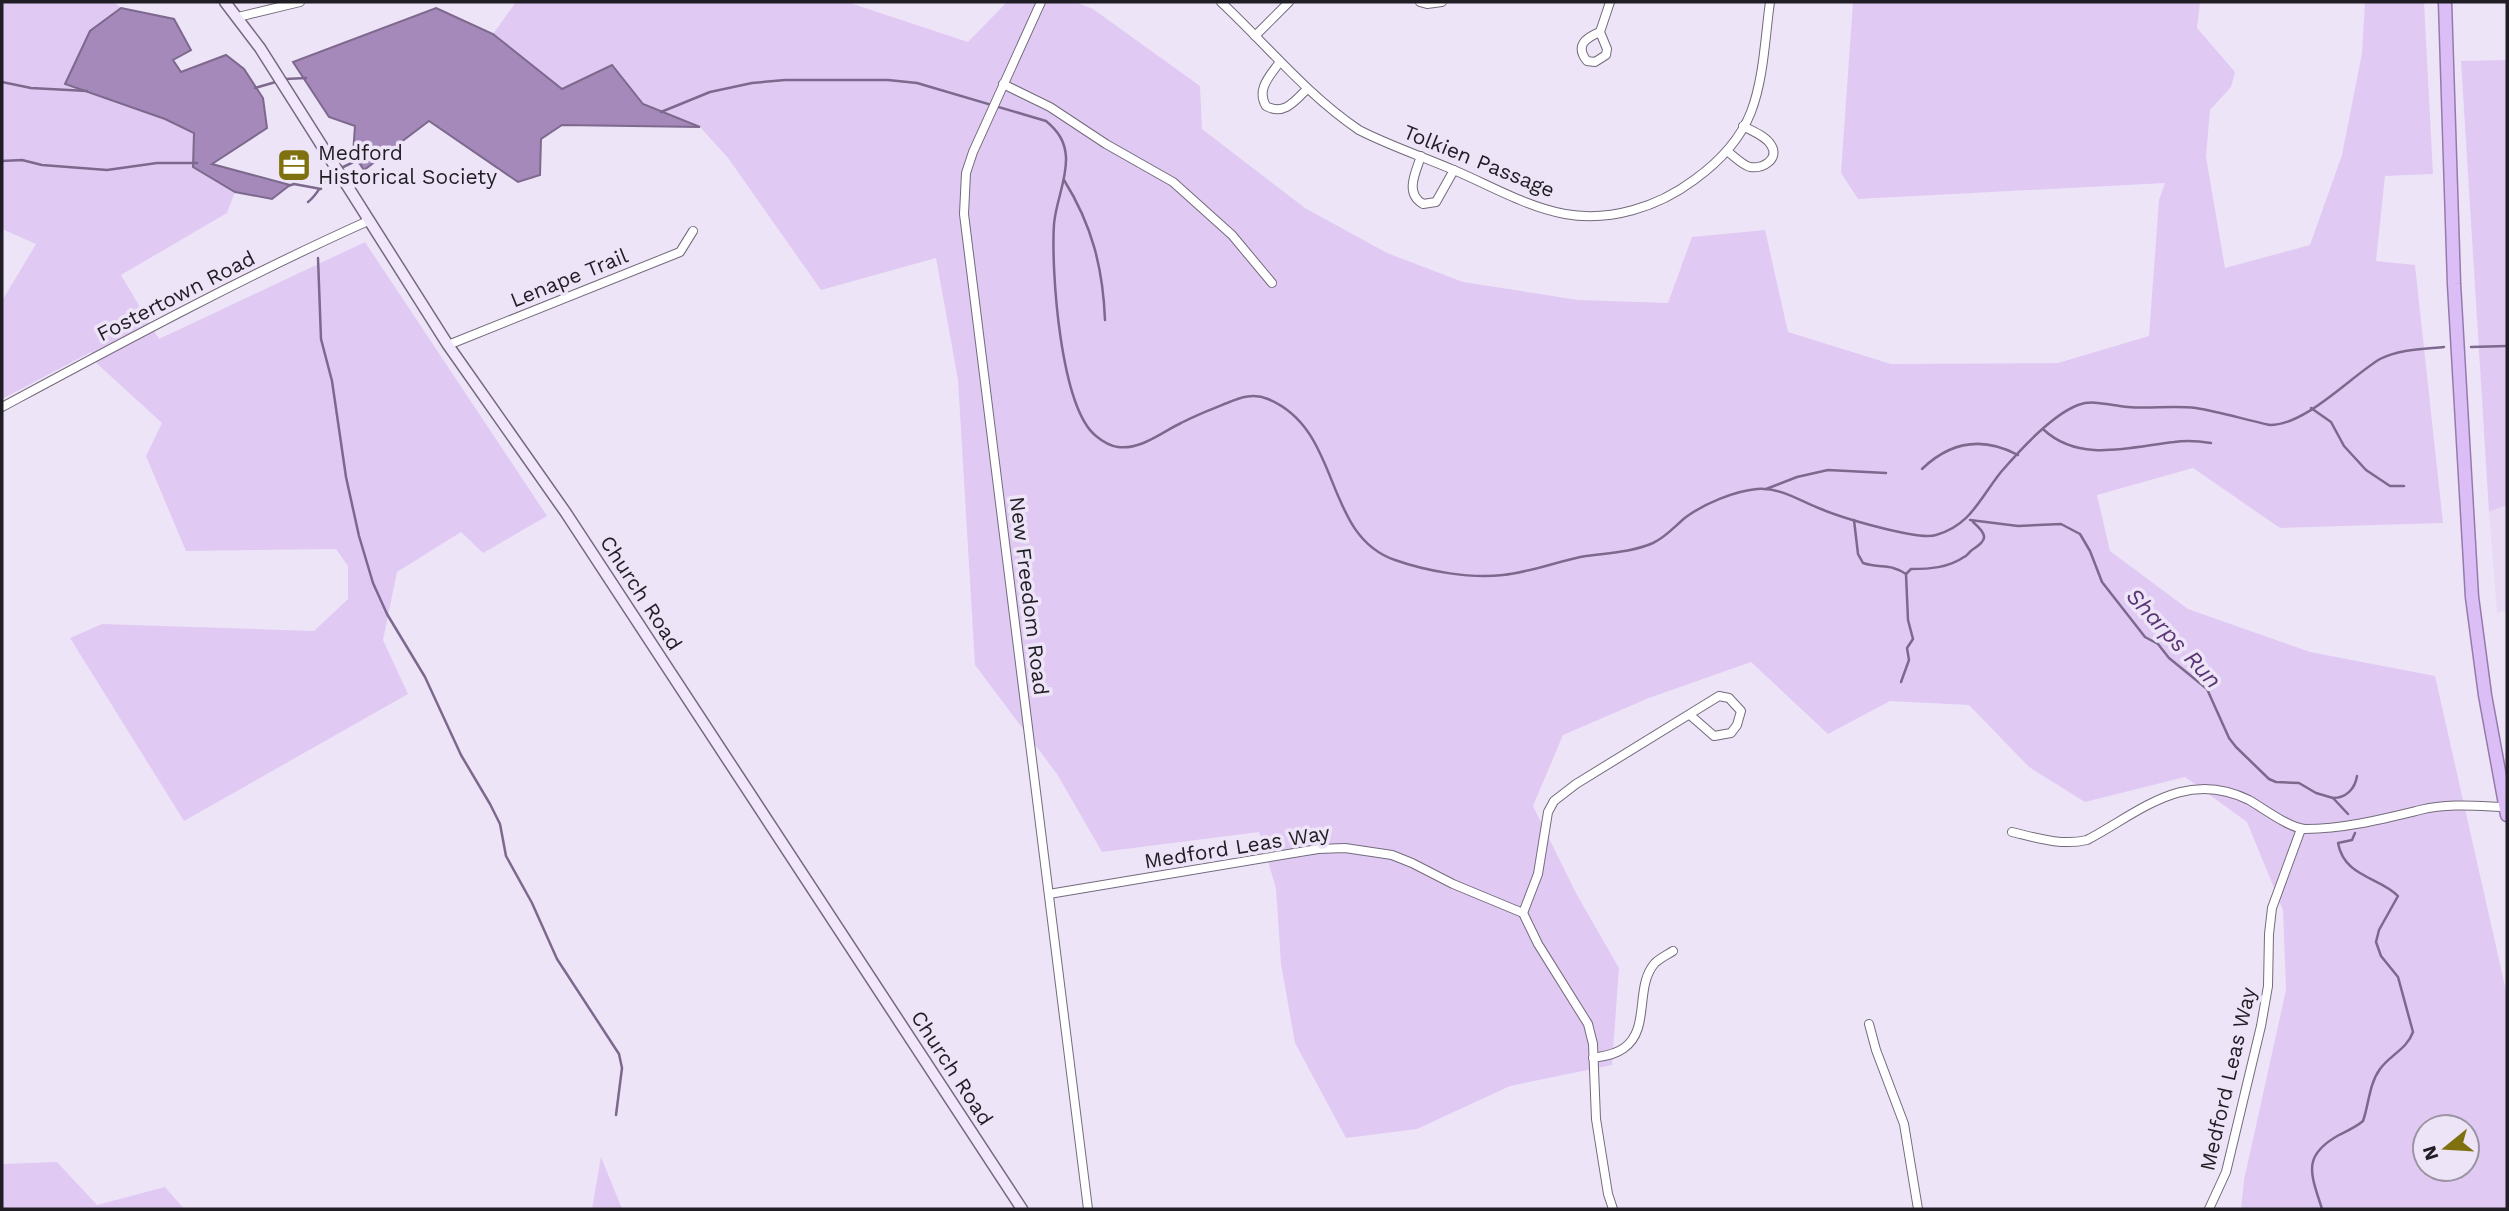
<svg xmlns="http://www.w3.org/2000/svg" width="2509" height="1211" viewBox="0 0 2509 1211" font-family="'Work Sans',sans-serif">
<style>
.built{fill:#e8daf5}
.green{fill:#e0caf3;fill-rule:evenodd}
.water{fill:#a489ba;stroke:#7d698d;stroke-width:2}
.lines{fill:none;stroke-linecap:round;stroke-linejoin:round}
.stream{stroke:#7d698d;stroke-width:2.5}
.minor-casing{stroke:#736a7b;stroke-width:10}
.secondary-casing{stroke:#736a7b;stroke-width:13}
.trunk-casing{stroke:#957bab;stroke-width:15}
.minor{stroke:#fff;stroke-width:8}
.secondary{stroke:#f2e6fc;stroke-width:10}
.trunk{stroke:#dcbef6;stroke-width:12}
.labels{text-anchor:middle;stroke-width:7;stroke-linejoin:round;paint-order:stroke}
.poi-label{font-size:21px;fill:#211d24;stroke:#eee4f8;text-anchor:start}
.street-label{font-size:21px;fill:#211d24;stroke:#eee4f8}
.water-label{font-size:23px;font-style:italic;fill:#593573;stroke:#eee4f8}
</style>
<rect width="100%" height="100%" fill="#eee4f8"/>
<path class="built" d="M2507,505V610L2497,613L2489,512Z"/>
<g class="green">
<path d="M2,2H114L121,8L90,31L165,119L194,133L193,167L235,192L227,213L121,275L159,339L365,242L547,516L483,553L461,532L397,572L383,640L408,694L184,821L70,638L102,624L314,631L348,599V566L336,549L186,551L146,456L162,423L93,360L91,352L2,399V301L36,244L2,229Z"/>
<path d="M516,2H847L968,42L1007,2H1075L1093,9L1200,86L1202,129L1305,208L1387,253L1463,282L1578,300L1668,303L1692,237L1765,230L1788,332L1891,364L2058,363L2149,336L2159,200L2165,183L1858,199L1841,173L1853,2H2200L2197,28L2235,72L2231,87L2210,110L2206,157L2225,268L2310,245L2342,155L2362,53L2365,2H2424L2433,174L2385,176L2376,261L2415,265L2443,523L2280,528L2193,468L2097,495L2110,551L2188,609L2310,652L2435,676L2507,995V1209H2241L2244,1180L2286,990L2283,910L2247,822L2185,777L2085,802L2029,767L1969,705L1890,701L1828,734L1751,662L1649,698L1563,735L1533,806L1577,895L1619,968L1612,1065L1510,1086L1417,1129L1346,1138L1295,1043L1281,964L1276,888L1259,832L1102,852L1057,774L975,665L958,380L936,258L821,290L728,158L700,127L643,104L612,65L562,89L493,34ZM2425,1127H2467V1169H2425Z"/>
<path d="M2507,60V505L2489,512L2461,61Z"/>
<path d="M601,1157L622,1209H592Z"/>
<path d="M57,1162L97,1205L165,1187L184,1209H2V1164Z"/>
</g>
<g class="water">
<path d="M121,8L174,19L191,50L173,60L181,72L226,55L244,69L263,98L267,128L212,164L290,185L272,199L235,192L193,167L194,133L165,119L65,84L90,31Z"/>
<path d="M436,8L493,34L562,89L612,65L643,104L700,127L562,125L541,139L540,175L518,182L429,121L364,170L353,154L355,126L329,117L293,62Z"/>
</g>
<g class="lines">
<g class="stream">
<path d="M285,79L306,78"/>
<path d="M2,82L31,88L87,91"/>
<path d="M255,88L279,81"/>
<path d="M661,112L710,92L752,83L785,80H888L917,83L1046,121C1058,131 1065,141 1066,157C1067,180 1056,201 1054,224C1051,269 1060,407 1096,436C1102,441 1110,446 1118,447C1141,450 1162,432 1181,423C1196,415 1212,409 1227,403C1241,397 1254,393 1268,399C1343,430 1322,535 1395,560C1426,571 1470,579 1503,575C1531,572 1558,561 1586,556C1607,553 1633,552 1653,543C1666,537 1675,526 1686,517C1704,504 1734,491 1757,489C1780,487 1800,501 1821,509C1840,517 1918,541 1936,535C1971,525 1980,498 2001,472C2019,451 2052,415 2078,405C2094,399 2111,406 2128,407C2150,409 2173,405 2196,408C2221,412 2246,420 2270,425C2306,425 2350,377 2380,359C2399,349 2423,349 2444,347"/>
<path d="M2,161L22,160L42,165L107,170L157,163H197"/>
<path d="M341,168L360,159"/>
<path d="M1064,180C1092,225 1103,268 1105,320"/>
<path d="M288,186L294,184L321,189"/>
<path d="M308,202C320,193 322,179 335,171"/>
<path d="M318,258L321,339L332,381L346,477L359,536L373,583L387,614L425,677L461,755L490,804L500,824L506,856L532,903L557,959L619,1054L622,1068L616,1115"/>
<path d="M2471,347L2507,346"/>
<path d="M2311,408L2331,422L2344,446L2366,470L2390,486H2404"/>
<path d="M2044,430C2080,463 2130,447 2174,442C2186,440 2199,441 2211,443"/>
<path d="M1922,469C1950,442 1982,436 2018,455"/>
<path d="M1766,489L1797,477L1828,470L1886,473"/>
<path d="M1854,520L1858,554L1863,563C1881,569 1890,563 1906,574"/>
<path d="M1970,520L2018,526L2061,524L2080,534L2090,551L2102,582L2145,637L2158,644L2169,658L2207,689L2229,738L2236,747L2269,779L2276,782L2299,783L2316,793L2333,798L2348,814"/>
<path d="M1906,574L1911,569C1929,569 1948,568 1964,557C1967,556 1969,552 1972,550C1988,540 1988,535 1973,522"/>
<path d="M1901,682L1909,660L1907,648L1913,639L1908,620L1906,574"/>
<path d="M2333,798C2346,798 2355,789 2357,776"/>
<path d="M2322,1209C2311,1174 2301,1156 2339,1135C2347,1131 2356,1127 2363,1121C2369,1104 2369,1084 2380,1069C2390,1055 2407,1049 2413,1032L2398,977L2381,956L2376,942L2379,930L2398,896C2380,877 2344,877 2338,843L2352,840L2355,833"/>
</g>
<g class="minor-casing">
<g id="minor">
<path d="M1041,2L973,152L966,173L964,214L1088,1209"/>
<path d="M1221,2C1267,45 1306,94 1359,130C1390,146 1424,157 1456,171C1491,186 1527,207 1565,214C1610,222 1658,207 1694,180C1719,162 1740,140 1751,112C1764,78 1765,37 1770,2"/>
<path d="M1420,2L1427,4L1442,2"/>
<path d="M238,17L300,2"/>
<path d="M1600,32C1585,38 1575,46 1587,61L1595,62L1606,55L1607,49L1600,32L1610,2"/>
<path d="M1255,36L1289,2"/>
<path d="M1279,63C1270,76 1256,89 1266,106C1284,116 1295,101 1307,89"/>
<path d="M1003,84L1050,107L1106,144L1173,182L1232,235L1272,283"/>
<path d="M1727,151C1734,156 1742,165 1750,167C1763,169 1780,159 1771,145C1766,136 1752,131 1743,126"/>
<path d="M1421,156C1416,172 1404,193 1423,204L1436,202L1454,170"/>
<path d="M448,345L680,252L693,231"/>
<path d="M2,407C123,342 243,277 368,221"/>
<path d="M2012,832C2037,838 2061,846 2087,840C2140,812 2185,768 2249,800C2263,808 2289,828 2305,829C2344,829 2383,819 2420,810C2448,803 2477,806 2505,807"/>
<path d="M1049,894L1318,849L1345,848L1392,855L1412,863L1453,884L1523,913L1538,944L1588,1024L1593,1044L1596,1119L1608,1194L1613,1209"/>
<path d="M1523,913L1538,874L1548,812L1554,801L1576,784L1719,696L1729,698L1741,711L1737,725L1731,733L1714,736L1690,715"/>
<path d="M1869,1024L1876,1050L1904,1124L1918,1209"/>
<path d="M1593,1058C1603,1056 1615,1055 1624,1048C1651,1029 1634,986 1655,963C1660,958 1667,955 1673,951"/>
<path d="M2209,1209L2226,1172L2261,1026L2268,986L2269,934L2272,908L2301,829"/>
</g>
</g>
<g class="secondary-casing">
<path id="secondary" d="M225,2L260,48L448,345L566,513L1022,1209"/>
</g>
<g class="trunk-casing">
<path id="trunk" d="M2445,2L2454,284L2472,597L2485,695L2507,815"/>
</g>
<use href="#minor" class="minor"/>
<use href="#secondary" class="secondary"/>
<use href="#trunk" class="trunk"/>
</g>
<defs>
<g id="office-square" transform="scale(1.75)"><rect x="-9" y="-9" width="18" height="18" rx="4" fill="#807110" stroke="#eee4f8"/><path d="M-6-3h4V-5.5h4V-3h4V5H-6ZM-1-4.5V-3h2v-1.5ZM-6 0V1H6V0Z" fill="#fff"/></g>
</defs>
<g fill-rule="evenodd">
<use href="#office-square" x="294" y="165"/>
</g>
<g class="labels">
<g class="poi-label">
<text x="318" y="160">Medford<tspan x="318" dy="24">Historical Society</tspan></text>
</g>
<g class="street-label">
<text transform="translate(1479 161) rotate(22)" y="7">Tolkien Passage</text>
<text transform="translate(569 278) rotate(-22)" y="7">Lenape Trail</text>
<text transform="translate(176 296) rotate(-27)" y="7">Fostertown Road</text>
<text transform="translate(641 593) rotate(57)" y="7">Church Road</text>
<text transform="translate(1029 596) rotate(83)" y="7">New Freedom Road</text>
<text transform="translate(1237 847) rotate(-9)" y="7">Medford Leas Way</text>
<text transform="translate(952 1068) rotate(57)" y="7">Church Road</text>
<text transform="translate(2228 1079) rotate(-77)" y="7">Medford Leas Way</text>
</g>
<g class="water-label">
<text transform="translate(2174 638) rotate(47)" y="8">Sharps Run</text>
</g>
</g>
<rect width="2509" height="1211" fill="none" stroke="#211d24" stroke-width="7"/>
<g transform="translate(2446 1148) rotate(252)"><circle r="33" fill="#eee4f8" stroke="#9c94a3" stroke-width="2"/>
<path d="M0-5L12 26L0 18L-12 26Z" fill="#807110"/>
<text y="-10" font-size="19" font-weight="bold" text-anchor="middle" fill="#211d24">N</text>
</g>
</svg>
